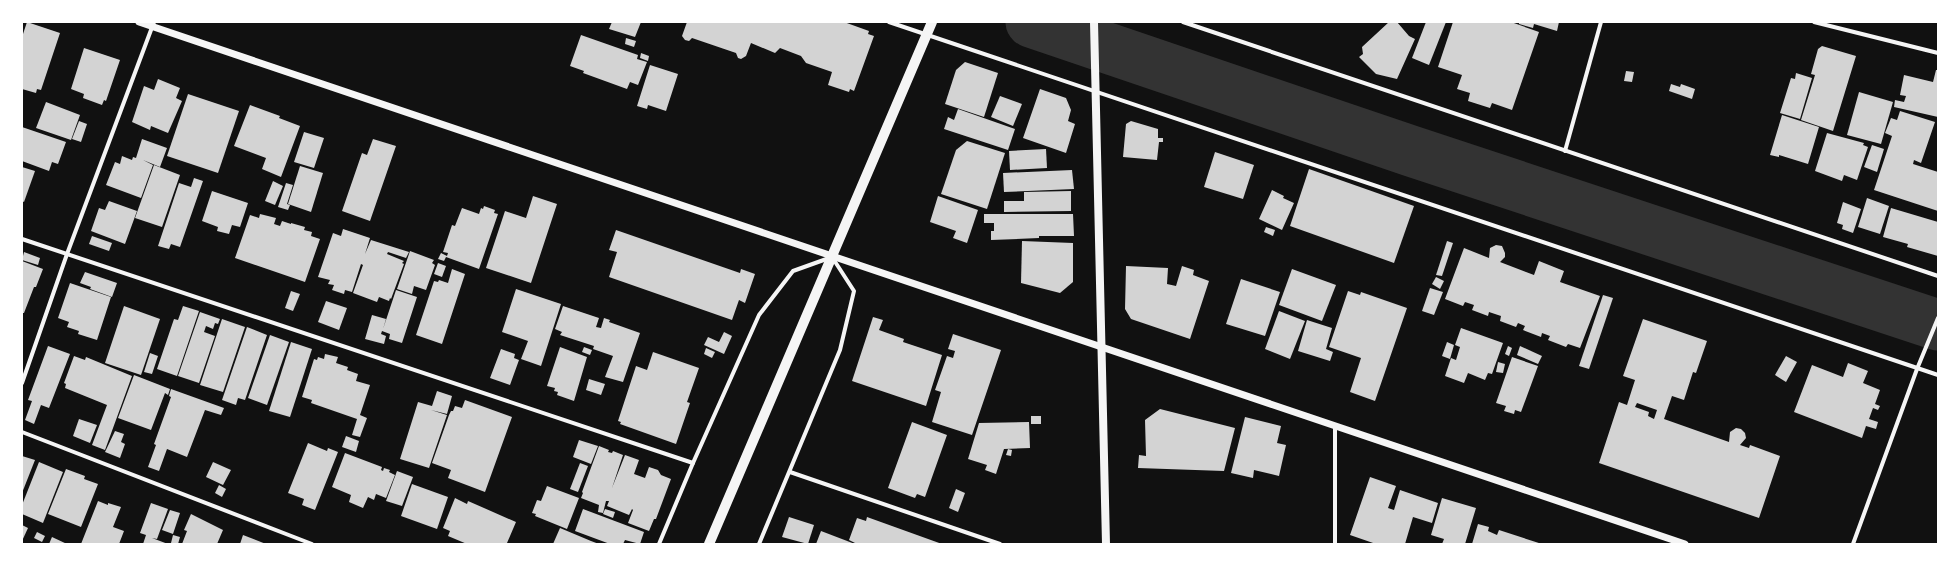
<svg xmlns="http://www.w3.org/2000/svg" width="1960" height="566" viewBox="0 0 1960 566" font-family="Raleway,sans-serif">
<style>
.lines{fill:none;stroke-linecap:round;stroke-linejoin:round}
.river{stroke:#333;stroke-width:51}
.building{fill:#d3d3d3;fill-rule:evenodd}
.minor{stroke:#f5f5f5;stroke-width:4}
.tertiary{stroke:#f5f5f5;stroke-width:7}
.secondary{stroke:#f5f5f5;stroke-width:8}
.primary{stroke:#f5f5f5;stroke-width:10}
</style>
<rect width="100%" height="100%" fill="#111"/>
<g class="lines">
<path class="river" d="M1031,22L1411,151L1938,325"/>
</g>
<g class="building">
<path d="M27,22L60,33L41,90L37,89L36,93L22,89V37Z"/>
<path d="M612,22H641L635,37L609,29Z"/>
<path d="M687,22H844L869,31L868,34L874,36L854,91L850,89L849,92L828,85L832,72L806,63L801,56L780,48L775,53L751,43L746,56L741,59L738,58L736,53L692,38L689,41L685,40L682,36Z"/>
<path d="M1389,22H1397L1409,36L1415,39L1397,79L1376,74L1359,57L1363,54L1362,47Z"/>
<path d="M1426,22H1446L1429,65L1412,58Z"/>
<path d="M1453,22H1511L1539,32L1512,110L1492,103L1490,108L1468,101L1470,93L1457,89L1462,75L1438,67Z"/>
<path d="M1519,22H1559L1557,31L1534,24L1533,28L1519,24Z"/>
<path d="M581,35L638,55L637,59L647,62L638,85L630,82L627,89L583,73L584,71L570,66Z"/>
<path d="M626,38L636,41L634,47L625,44Z"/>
<path d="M1822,46L1856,56L1833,131L1801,120L1815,75L1811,74L1818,49Z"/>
<path d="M84,48L120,60L106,101L104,100L102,105L83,98L84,94L71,89Z"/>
<path d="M641,53L649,56L648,61L640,58Z"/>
<path d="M965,62L998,73L984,117L945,104L956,70Z"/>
<path d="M650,65L678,74L666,111L648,105L647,109L637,106Z"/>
<path d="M1936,70H1938V117L1894,107L1895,100L1904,102L1906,96L1900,95L1904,75L1933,82Z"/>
<path d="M1626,71L1634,72L1632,82L1624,81Z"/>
<path d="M1796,73L1812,78L1800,119L1780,113L1791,78L1795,79Z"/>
<path d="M158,79L180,88L176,98L182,101L168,133L151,126L150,130L132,122L144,86L154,90Z"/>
<path d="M1671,84L1680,87L1681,84L1695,89L1692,99L1669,91Z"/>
<path d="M1040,89L1066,98L1071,110L1068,121L1075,124L1066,153L1023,138Z"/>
<path d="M1859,92L1893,102L1881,144L1847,135Z"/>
<path d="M188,94L239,111L218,173L167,156Z"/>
<path d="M1000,96L1022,104L1013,126L991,117Z"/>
<path d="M46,102L80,115L71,140L36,128Z"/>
<path d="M250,105L280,116L279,118L300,126L281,177L262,169L266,158L234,146Z"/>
<path d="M958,109L1015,129L1008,150L944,129L948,117L954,120Z"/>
<path d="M1900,111L1935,122L1921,163L1914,160L1913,164L1938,172V211L1874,190L1892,136L1885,133L1891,118L1897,120Z"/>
<path d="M1782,115L1819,127L1808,164L1779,155V157L1770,155Z"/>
<path d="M79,121L87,124L81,142L72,139Z"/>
<path d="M1131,121L1158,129V138H1163V142H1159L1157,160L1123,157L1126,124Z"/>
<path d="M22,127L66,142L58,164L52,162L49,171L22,161Z"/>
<path d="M304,132L324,138L314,168L294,162Z"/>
<path d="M1827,133L1864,143L1863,145L1868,147L1857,180L1844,175L1842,181L1815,171Z"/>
<path d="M142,139L167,148L160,167L143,160L153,165L141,198L106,185L115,162L120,164L122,156L132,160L133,157L136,158Z"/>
<path d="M373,139L396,146L370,221L342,211L362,153L367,155Z"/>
<path d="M967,141L1005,153L987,209L941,194L956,150Z"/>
<path d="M1872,145L1884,149L1877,172L1864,167Z"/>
<path d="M1046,149L1047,168L1010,170L1009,151Z"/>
<path d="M1215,152L1254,165L1243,199L1204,187Z"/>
<path d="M154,165L180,175L162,227L135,218Z"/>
<path d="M300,166L323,173L311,212L288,204Z"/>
<path d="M22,167L35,171L24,202L22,201Z"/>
<path d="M1309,169L1414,206L1394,263L1290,226Z"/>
<path d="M1072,170L1074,189L1004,192L1003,173Z"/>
<path d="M194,178L203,181L180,247L171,244L169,249L158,246L179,183L191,187Z"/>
<path d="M273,181L283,186L275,205L265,201Z"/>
<path d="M286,183L293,185L287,204L290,205L288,210L278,207Z"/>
<path d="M1272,190L1284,196L1283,198L1294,203L1282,230L1259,219Z"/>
<path d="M212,191L248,203L240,227L232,225L229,234L217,231L218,227L202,221Z"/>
<path d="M1071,191V211L1004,212V201H1024V192Z"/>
<path d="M533,196L557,204L531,283L486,268L505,211L526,218Z"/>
<path d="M938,196L978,210L967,243L953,238L956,231L930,222Z"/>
<path d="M1867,198L1889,206L1880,234L1858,227Z"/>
<path d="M109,201L137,211L125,244L91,231L99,208L105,210Z"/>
<path d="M1843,202L1861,209L1853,233L1842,229L1843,225L1837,223Z"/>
<path d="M484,206L495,210L494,213L498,214L479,269L446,257L444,261L438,259L441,253L447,256L448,253L443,252L452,225L455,226L462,208L479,214L481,208L483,209Z"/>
<path d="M1891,208L1938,222V256L1907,247L1908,244L1883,237Z"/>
<path d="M260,214L276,218L274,224L280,226L282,221L291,224V223L305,227L304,230L312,232L311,236L320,239L305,282L235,258L250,215L259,218Z"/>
<path d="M984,214H1073L1074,236H1039V238L991,240V231H994V223H984Z"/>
<path d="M1266,227L1275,230L1273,236L1264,232Z"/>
<path d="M343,229L370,238L365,254L371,240L409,252L406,258L388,252L387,254L404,261L402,263L404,264L391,299L390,298L389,301L379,297L377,302L353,293L363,265L361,264L352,292L345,290L344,294L332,290L334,285L328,284L330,280L318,277L333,233L341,236Z"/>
<path d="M616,230L740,273L741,269L755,274L745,303L739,300L732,320L609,277L617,252L609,250Z"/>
<path d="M92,236L112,243L109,251L89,244Z"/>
<path d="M1022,241L1073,243V282L1060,293L1021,283Z"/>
<path d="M1447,241L1453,243L1442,276L1436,275Z"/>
<path d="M1496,245L1502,246L1505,253V257L1500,262L1534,275L1539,261L1564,271L1560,282L1600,296L1580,348L1568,344L1566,347L1548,340L1550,336L1542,333L1541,337L1523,330L1525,326L1518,323L1516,327L1500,321L1501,316L1489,312L1488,316L1472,310L1474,305L1465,302L1463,306L1445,299L1464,248L1489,258L1490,248Z"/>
<path d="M410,251L434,260L432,263L435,265L426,290L414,286L412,294L397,289Z"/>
<path d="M24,252L40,258L38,265L22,260Z"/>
<path d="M22,261L43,269L36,287H34L24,313H22Z"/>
<path d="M438,263L446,266L442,277L434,274Z"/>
<path d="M1126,266L1168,268L1167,284L1176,286L1182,266L1194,270L1193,275L1209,281L1190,339L1131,319L1125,309Z"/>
<path d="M452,269L465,274L442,344L416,335L434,281L438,282L439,280L448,283Z"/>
<path d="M1292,269L1336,285L1322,321L1279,305Z"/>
<path d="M85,272L117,283L112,297L90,289L91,287L80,283Z"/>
<path d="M1436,277L1444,281L1440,289L1432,284Z"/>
<path d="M1241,279L1280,292L1265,336L1226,324Z"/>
<path d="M70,283L111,297L97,340L78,334L79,331L67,327L69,322L58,318Z"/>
<path d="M1430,288L1443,292L1434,315L1422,311Z"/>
<path d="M516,289L561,304L541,366L521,359L528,341L502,332Z"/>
<path d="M396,290L417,297L402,343L389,339L390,334L382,331L381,334L386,336L384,344L365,339L372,315L386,319L383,329Z"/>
<path d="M291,291L300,294L293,311L285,308Z"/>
<path d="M1348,291L1360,295L1361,292L1407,308L1375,401L1350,392L1361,358L1329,347Z"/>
<path d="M1603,295L1613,298L1589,369L1579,366Z"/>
<path d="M326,301L347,308L339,330L318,322Z"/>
<path d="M124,306L160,319L141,375L105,363Z"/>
<path d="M183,306L199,311L177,376L157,369L174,319L178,320Z"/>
<path d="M563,306L599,318L596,327L601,328L604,318L610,320L609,322L640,333L623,382L605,377L613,356L593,349L594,346L560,335L562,332L555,329Z"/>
<path d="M1279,311L1305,321L1290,359L1265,349Z"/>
<path d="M200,312L220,319L218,324L215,323L213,329L206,326L204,332L215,336L199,383L178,376Z"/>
<path d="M873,317L883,320L879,330L904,339L903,342L942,355L926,406L852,381Z"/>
<path d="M222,319L245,327L223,392L200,385Z"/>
<path d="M1643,319L1707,341L1696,373L1693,372L1684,400L1672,396L1664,419L1729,442L1730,432L1736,428L1741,429L1745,433L1746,438L1740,445L1749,448L1750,445L1780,456L1759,518L1599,463L1619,402L1627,405L1635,380L1623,376ZM1637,403L1657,410L1654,419L1648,416L1649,412L1635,407Z"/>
<path d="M1307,320L1332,328L1326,349L1333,352L1330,361L1298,351Z"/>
<path d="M247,327L267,335L245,400L238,398L236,405L222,400Z"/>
<path d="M1461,328L1503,343L1492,374L1488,373L1485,380L1468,373L1464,383L1445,376L1451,358L1456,360L1460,347L1455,345Z"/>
<path d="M724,332L732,336L724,354L704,345L708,337L719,342Z"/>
<path d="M953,334L1001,350L972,435L932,422L941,392L935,390L947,356L953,358L955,351L948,349Z"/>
<path d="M270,335L289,342L267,405L248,398Z"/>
<path d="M291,342L312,349L290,417L269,411Z"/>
<path d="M1447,342L1454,345L1450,359L1442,356Z"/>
<path d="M48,346L70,354L49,408L41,405L34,424L25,420L32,401L28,400Z"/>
<path d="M1508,346L1512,348L1509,356L1505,354Z"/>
<path d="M1520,346L1542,356L1538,364L1517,355Z"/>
<path d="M560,347L587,357L574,401L557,395L558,392L554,391L555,388L547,386Z"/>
<path d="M584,347L592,350L590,355L582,352Z"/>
<path d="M706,348L715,352L712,358L704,354Z"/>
<path d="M501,349L515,354L514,358L519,360L510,385L490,378Z"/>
<path d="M653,352L699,368L687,402L690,403L676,444L620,424L621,422L618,421L636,366L647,370Z"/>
<path d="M150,353L158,356L152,374L144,372Z"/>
<path d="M325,354L338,357L336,363L348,367L347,370L358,374L356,381L370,385L360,415L367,418L360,437L352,435L357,419L311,403L312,400L302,397L314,359L317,360L318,357L324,359Z"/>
<path d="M74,356L85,360L86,357L132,376L105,450L92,445L107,405L65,388L66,384L64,383Z"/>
<path d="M1786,356L1797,362L1786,382L1775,375Z"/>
<path d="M1512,357L1538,366L1521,412L1515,410L1514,414L1504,411L1506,406L1496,403Z"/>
<path d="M1498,362L1505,364L1503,373L1496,372Z"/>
<path d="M1848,363L1868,371L1863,383L1880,390L1875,404L1880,406L1878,410L1873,408L1869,419L1878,422L1876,429L1866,426L1862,438L1794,412L1812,365L1843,377Z"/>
<path d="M134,375L170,389L168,395L165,393L151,430L118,418Z"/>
<path d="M589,379L605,384L601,395L586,390Z"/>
<path d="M171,389L224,408L221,415L205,410L187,457L167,449L159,471L148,467L156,445L154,444L171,397L169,396Z"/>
<path d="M437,391L452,396L447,414L431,410L447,415L429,468L400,459L418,402L432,406Z"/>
<path d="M465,400L512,417L485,492L448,478L451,470L432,463L449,415L451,416L449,415L451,411H453L455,406L462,408Z"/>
<path d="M1160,409L1235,428L1224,471L1138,468L1139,455L1146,456L1145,420Z"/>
<rect x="1031" y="416" width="10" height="8"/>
<path d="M1245,417L1281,426L1277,443L1286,445L1279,476L1254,470L1253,478L1231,473Z"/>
<path d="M79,419L97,425L90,443L73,436Z"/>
<path d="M912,422L947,435L925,497L917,494L915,498L888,488Z"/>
<path d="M1029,422L1030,448L1004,449L996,474L985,470L987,465L968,459L979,423Z"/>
<path d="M115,431L124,434L121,442L125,444L120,458L105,452Z"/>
<path d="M346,436L359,441L356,452L342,447Z"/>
<path d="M579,440L598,446L591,464L573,457Z"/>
<path d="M308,443L327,451L328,448L338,452L315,510L302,505L304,499L288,493Z"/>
<path d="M599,446L609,450L608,452L612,453L613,451L623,455L612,488L625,455L639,460L634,474L645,478L649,467L658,470L661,475L671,479L656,519H654L649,531L628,523L633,510L632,509L629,515L607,506L609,501H606L603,513L598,512L599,505L581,498L583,493L582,492Z"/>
<path d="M1008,449L1012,450L1011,456L1006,455Z"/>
<path d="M345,453L382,467L381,470L383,471L384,468L390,470L389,472L395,475L386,498L376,494L374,500L368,497L363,508L349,502L351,495L332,487Z"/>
<path d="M22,456L35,460L22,493Z"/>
<path d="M39,462L63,472L43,523L22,514V505Z"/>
<path d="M213,462L231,470L223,485L206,477Z"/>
<path d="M580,463L588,466L578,492L570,489Z"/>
<path d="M66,469L85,476L84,479L98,484L81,527L48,514Z"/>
<path d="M397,471L413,477L402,506L386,501Z"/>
<path d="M1370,477L1396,486L1388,508L1394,510L1400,490L1438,503L1432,523L1413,517L1405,544H1376L1350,535Z"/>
<path d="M412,484L448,497L437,529L401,516Z"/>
<path d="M219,485L226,489L222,497L215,493Z"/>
<path d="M547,486L579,498L567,529L535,516L536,514L532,513L537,500L541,501Z"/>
<path d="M956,489L965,493L958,512L949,508Z"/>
<path d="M455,498L467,504L468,501L516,522L507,543L467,544L448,536L450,531L443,528Z"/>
<path d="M1442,498L1476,508L1465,544H1442L1444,539L1431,535Z"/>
<path d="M98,501L108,505V503L121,507L113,527L124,531L119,544H81Z"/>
<path d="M151,503L168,509L157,539L152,538L168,544H143L146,535L140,533Z"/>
<path d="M583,509L644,532L640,544L625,540L623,544H610L575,531Z"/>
<path d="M605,509L615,512L613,518L603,514Z"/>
<path d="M170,510L180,513L173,534L162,530Z"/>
<path d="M191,514L223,530L217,544H182L187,531L184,530Z"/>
<path d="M789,517L814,525L808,544L782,537Z"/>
<path d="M867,517L942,544H857L849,540L857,518L866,521Z"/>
<path d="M1478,524L1489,527L1488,531L1497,535L1499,530L1542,544H1472Z"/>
<path d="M22,525L28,528L22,541Z"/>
<path d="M560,528L591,541L599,544H553Z"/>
<path d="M821,531L855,544H816Z"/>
<path d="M37,532L45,536L42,542L34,538Z"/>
<path d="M173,535L180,537L178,544L171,543Z"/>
<path d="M243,535L266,544H240Z"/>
<path d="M52,537L67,544H49Z"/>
</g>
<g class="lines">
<g class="minor">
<path d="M889,22L1938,375"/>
<path d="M1183,22L1938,276"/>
<path d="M1814,22L1938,53"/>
<path d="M1565,151L1601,22"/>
<path d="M22,239L693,463"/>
<path d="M22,383L67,254L154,22"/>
<path d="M1335,425V544"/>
<path d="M22,432L312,544"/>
<path d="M790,472L1000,544"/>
<path d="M659,544L693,463L759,315L793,271L832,257L854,291L840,350L759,544"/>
<path d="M1853,544L1917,369L1938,318"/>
</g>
<path class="tertiary" d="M139,22L1685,544"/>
<path class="secondary" d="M1094,22L1106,544"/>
<path class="primary" d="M709,544L932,22"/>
</g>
<rect width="1960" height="566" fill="none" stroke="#ffffff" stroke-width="46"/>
</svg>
